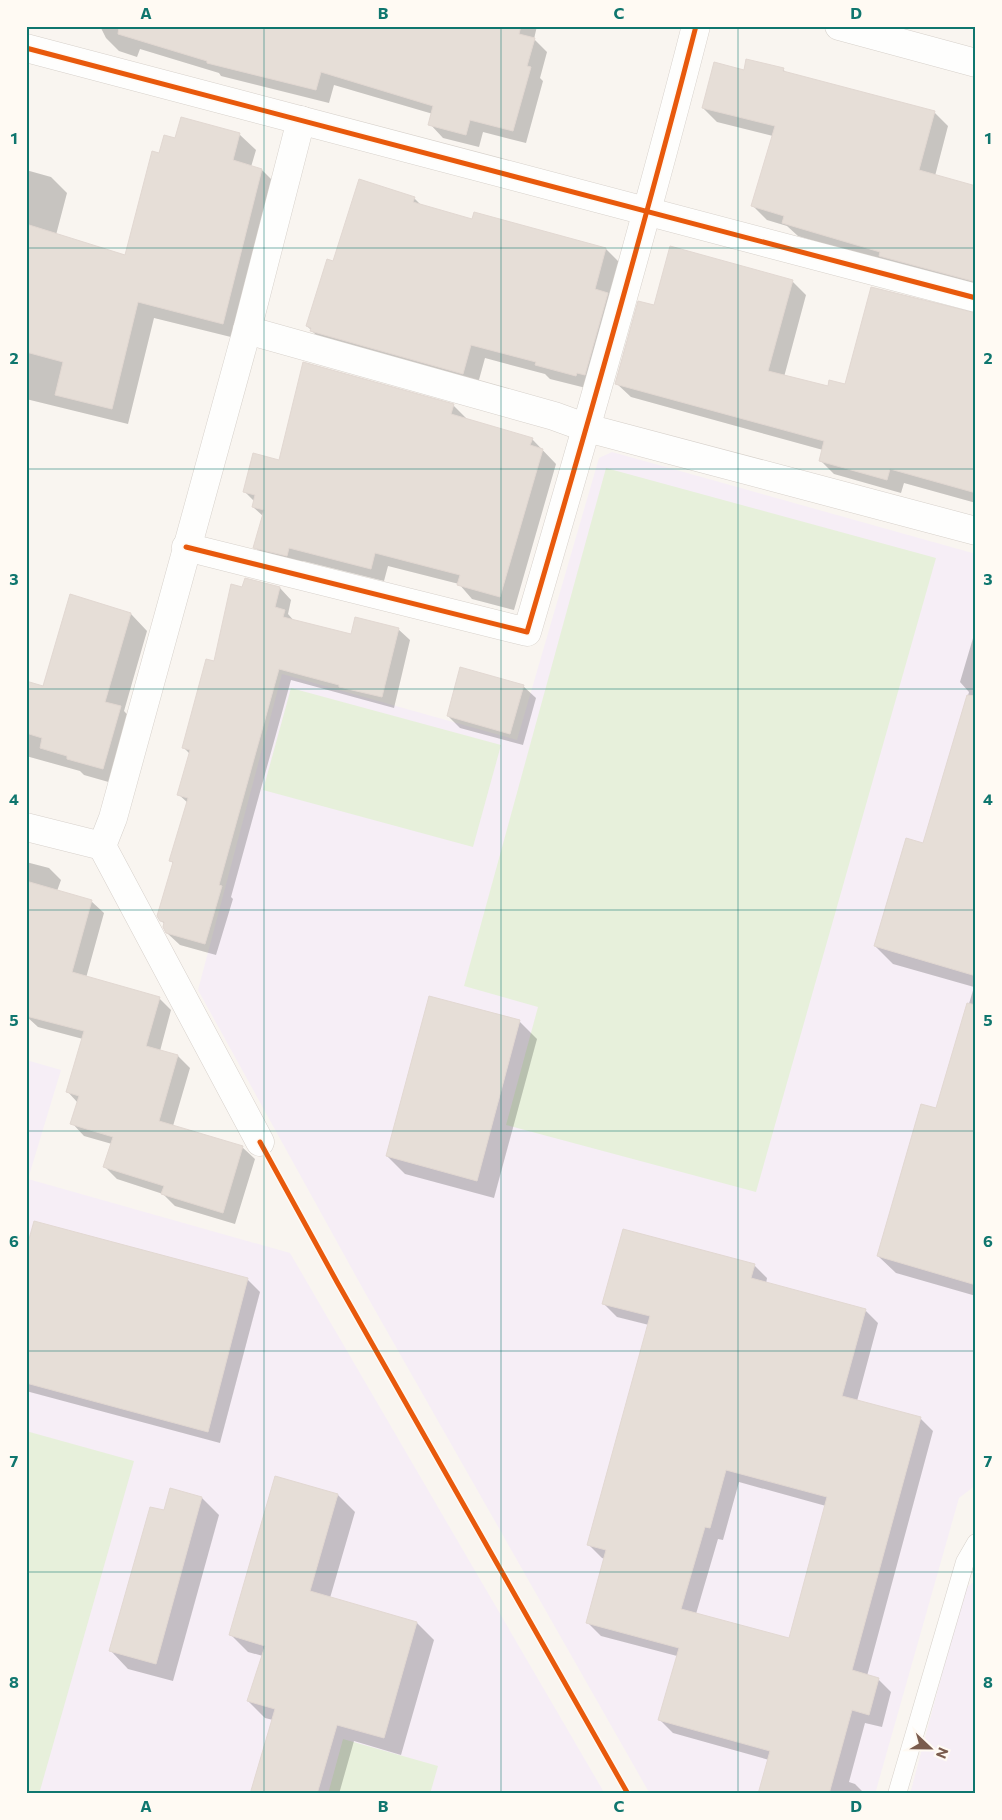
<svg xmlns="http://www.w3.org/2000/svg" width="1002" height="1820" viewBox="0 0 1002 1820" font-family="Commissioner,sans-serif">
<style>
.education{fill:#f6eef6}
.green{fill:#e7f0db}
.shadow{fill:#0003;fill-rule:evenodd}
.building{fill:#e6ded7;stroke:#e2d8d2;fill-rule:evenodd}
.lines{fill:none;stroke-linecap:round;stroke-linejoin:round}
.service-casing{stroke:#d7d1cb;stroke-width:19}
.minor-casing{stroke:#d7d1cb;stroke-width:29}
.tertiary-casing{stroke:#d7d1cb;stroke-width:29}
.service{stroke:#fefefd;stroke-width:18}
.minor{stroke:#fefefd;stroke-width:28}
.tertiary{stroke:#fefefd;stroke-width:28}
.cycleway-casing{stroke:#fffaf3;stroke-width:8}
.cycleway{stroke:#e8590c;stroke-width:5}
.grid{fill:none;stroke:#0f766e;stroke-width:1;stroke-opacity:0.55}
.neatline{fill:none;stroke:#0f766e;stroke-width:2}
.grid-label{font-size:16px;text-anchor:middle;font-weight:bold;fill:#0f766e}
</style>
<rect width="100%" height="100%" fill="#f9f5f0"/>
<g class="education">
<path d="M612,452L976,554V1485L959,1498L875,1794H650L363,1289L198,990L282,674L517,740L599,458Z"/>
<path d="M26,1060L61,1070L28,1179L290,1253L605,1794H26Z"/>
<path d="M976,1581V1794H910L965,1588Z"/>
</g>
<g class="green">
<path d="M606,468L936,558L756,1192L506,1125L538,1007L464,986Z"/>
<path d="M291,688L501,745L473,847L263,790Z"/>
<path d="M26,1431L134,1461L39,1794H26Z"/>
<path d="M343,1739L438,1766L430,1794H328Z"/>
</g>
<g class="shadow">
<path d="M100,26H537L534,39L547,52L540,78L543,81L526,143L483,132L479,147L443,138L430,124L433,114L334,85L329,103L221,76L219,73L140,49L137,57L119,51L106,38Z"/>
<path d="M783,69L786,73L934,112L948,126L935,176L976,187V291L798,236L787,226L767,220L753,206L773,136L717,122L703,108L745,72Z"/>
<path d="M239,134L256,150L251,167L262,170L278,186L239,339L154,318L128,424L26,399V170L51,177L67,193L56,235L126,256L160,155L176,139Z"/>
<path d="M414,198L422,206L473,221L475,214L606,249L620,263L590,389L550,379L545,374L485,358L477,387L326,345L307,326L334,263Z"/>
<path d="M792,281L806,295L784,377L829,387L845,386L976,314V503L904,483L901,493L834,474L820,460L823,450L631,397L616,383L655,307Z"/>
<path d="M453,405L467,419L532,439L556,464L514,610L472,599L459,584L388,566L384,581L303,561L301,569L268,561L255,547L263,516L253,507L255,502L244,491L280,461Z"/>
<path d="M243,588H280L291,600L288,614L295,622L352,635L398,629L410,640L394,708L291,680L231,897L233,899L216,955L180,945L167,933L165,924L161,921L174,864L171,861L188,803L178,794L190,754L184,748Z"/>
<path d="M71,596L131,614L147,631L124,711L136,724L119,785L84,775L80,771L26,756V682L43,687Z"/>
<path d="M976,628V1296L896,1273L878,1256L937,1110L974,987L893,964L875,946L924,845L969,692L960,682Z"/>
<path d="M523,686L536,698L523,745L460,728L448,716Z"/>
<path d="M26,862L49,868L61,880L57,891L91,901L104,913L86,978L159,998L171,1010L160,1051L178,1056L190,1068L173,1126L242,1147L255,1159L235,1224L175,1206L163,1194L117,1179L105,1167L112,1144L84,1136L72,1123L78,1103L67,1091L83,1039L38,1027L26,1016Z"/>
<path d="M430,997L520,1022L537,1039L494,1198L405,1174L387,1156Z"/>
<path d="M35,1223L248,1280L260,1292L220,1443L26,1391V1254Z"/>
<path d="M754,1265L767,1278L766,1284L865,1310L878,1323L857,1401L920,1418L933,1431L867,1676L878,1679L891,1692L882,1727L865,1723L849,1782L855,1784L865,1794H760L769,1760L673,1733L660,1720L677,1656L601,1636L588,1623L605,1559L602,1558L589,1545L649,1325L617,1317L604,1304ZM739,1482L826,1506L790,1640L696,1614L718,1539L723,1540Z"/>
<path d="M338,1495L355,1512L330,1598L417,1623L434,1640L401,1755L354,1741L339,1794H252L273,1720L265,1718L248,1701L263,1656L248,1652L231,1635Z"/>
<path d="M202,1498L219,1515L173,1681L128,1669L111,1651L165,1512Z"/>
</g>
<g class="building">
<path d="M119,26H521L519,34L535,38L527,66L531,67L513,131L470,120L466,135L428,125L433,106L321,72L316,90L207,63V61L118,34Z"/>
<path d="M746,59L784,68L783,71L935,111L919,170L976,186V282L879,256L880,252L782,223L784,216L751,206L775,126L702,108L714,62L744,70Z"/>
<path d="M181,117L240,133L233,160L262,169L223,324L138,302L112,409L55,395L63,362L26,352V224L125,255L152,151L159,153L164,135L175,138Z"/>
<path d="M359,179L415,197L413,202L472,219L474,212L606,248L595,289L608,293L585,375L577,373L576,376L535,365L536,362L471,345L463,374L310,331L311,328L306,326L327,259L333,261Z"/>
<path d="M670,246L793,280L768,371L828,386L829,380L845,384L871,287L976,313V493L890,469L887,480L819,461L824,441L615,384L638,301L654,305Z"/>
<path d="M303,362L454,404L451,414L533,438L530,445L543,449L500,597L457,585L460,575L375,553L371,569L289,548L287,556L253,548L264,510L252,507L255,495L243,492L253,453L279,460Z"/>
<path d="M245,578L280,587L275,607L285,610L283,617L351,634L355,617L399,628L382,697L339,687V685L279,669L219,885L222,886L205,944L166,933L163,927L164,922L160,921L157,916L173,862L169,861L188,798L177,795L190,750L182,748L206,659L214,661L231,584L242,587Z"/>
<path d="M70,594L131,613L105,702L121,706L103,769L67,759V756L40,748L42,738L26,733V681L43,686Z"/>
<path d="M460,667L524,685L510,734L447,716Z"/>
<path d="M967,695L976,696V976L874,946L906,838L923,843Z"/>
<path d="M26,881L92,900L72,972L160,997L146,1046L178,1055L159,1121L243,1146L223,1213L161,1194L164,1186L103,1167L113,1137L70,1124L79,1096L66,1092L84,1031L26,1016Z"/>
<path d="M429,996L520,1020L477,1181L386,1156Z"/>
<path d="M967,1003L976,1005V1285L877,1256L921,1104L936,1108Z"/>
<path d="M34,1221L248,1278L208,1432L26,1383V1250Z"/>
<path d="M623,1229L755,1264L751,1278L866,1309L842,1396L921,1417L852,1670L879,1678L869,1715L852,1710L829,1794H758L770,1751L658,1720L679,1648L586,1623L606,1550L587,1545L650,1316L602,1304ZM726,1470L827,1497L789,1638L681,1609L705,1527L710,1528Z"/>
<path d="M275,1476L338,1494L310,1591L417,1622L384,1738L337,1725L317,1794H250L275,1709L247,1701L265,1646L229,1635Z"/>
<path d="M170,1488L202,1497L156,1664L109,1651L150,1507L164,1510Z"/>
</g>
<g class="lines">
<g class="service-casing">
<path id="service" d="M897,1794L965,1562L976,1543"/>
</g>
<g class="minor-casing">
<g id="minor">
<path d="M26,48L976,298"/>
<path d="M247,330L554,416L587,428L976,531"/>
<path d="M186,547L527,632C586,431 644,229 696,26"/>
<path d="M26,827L102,846L260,1142"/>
<path d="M102,846L113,818L247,330L301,120"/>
</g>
</g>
<g class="tertiary-casing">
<path id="tertiary" d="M839,26L976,63"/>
</g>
<use href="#service" class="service"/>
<use href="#minor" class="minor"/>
<use href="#tertiary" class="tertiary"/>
<g class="cycleway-casing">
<g id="cycleway">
<path d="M26,48L976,298"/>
<path d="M186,547L527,632C586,431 644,229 696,26"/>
<path d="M260,1142L337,1282L628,1794"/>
</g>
</g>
<use href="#cycleway" class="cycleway"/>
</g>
<path class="grid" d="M264,26V1794M501,26V1794M738,26V1794M26,248H976M26,469H976M26,689H976M26,910H976M26,1131H976M26,1351H976M26,1572H976"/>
<rect width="1002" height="1820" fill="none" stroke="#fffaf3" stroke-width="55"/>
<g transform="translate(930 1748) rotate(112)" stroke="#fffaf3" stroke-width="4" paint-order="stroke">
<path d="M0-4L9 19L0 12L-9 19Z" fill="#7a5c4d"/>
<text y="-8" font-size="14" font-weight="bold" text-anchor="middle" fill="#7a5c4d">N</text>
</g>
<rect x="28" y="28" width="946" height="1764" class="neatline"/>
<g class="grid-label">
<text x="146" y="19">A</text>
<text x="383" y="19">B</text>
<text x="619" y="19">C</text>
<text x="856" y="19">D</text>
<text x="14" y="144">1</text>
<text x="988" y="144">1</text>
<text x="14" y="364">2</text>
<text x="988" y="364">2</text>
<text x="14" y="585">3</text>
<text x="988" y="585">3</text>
<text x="14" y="805">4</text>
<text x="988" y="805">4</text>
<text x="14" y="1026">5</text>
<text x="988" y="1026">5</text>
<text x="14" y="1247">6</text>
<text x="988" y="1247">6</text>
<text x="14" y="1467">7</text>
<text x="988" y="1467">7</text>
<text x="14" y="1688">8</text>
<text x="988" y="1688">8</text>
<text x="146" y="1812">A</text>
<text x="383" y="1812">B</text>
<text x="619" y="1812">C</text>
<text x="856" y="1812">D</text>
</g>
</svg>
